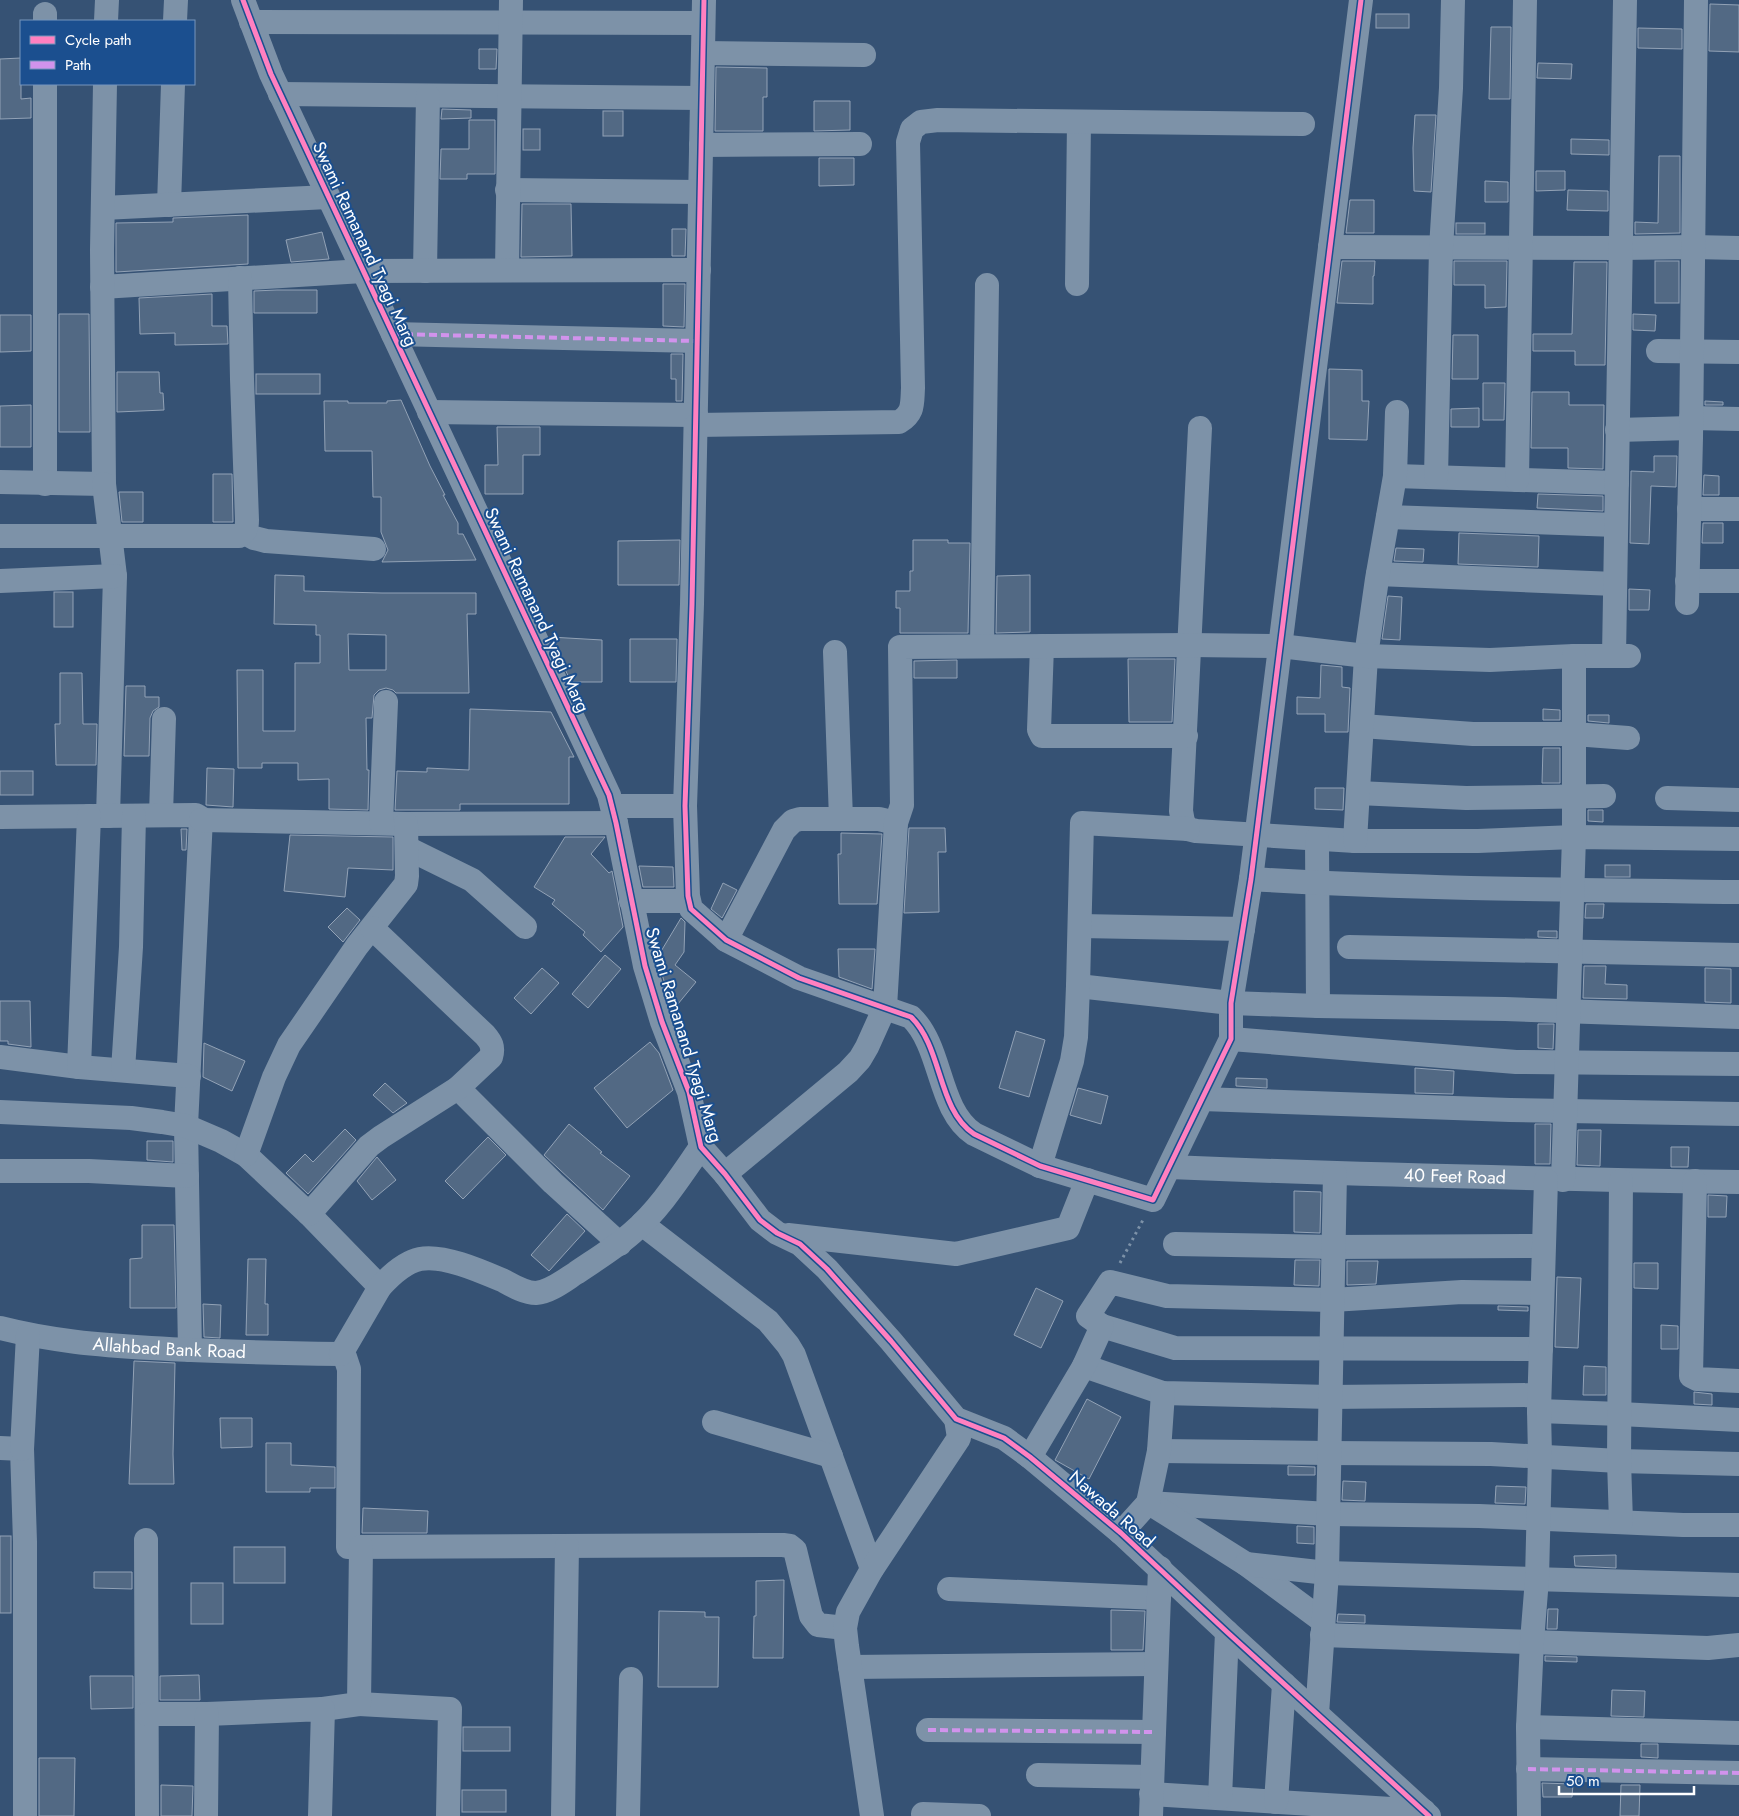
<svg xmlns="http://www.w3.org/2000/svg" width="1739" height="1816" viewBox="0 0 1739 1816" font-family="Jost,sans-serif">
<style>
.building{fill:#526984;stroke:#92a2b6;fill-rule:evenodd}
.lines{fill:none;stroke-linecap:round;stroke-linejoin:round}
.path{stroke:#7d92a8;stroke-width:3;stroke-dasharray:2.5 4;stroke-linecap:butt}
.minor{stroke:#7d92a8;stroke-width:24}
.quiet{stroke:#d193ec;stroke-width:4;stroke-dasharray:8 4;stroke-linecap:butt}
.cycleway-casing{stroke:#1b4f8f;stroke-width:8}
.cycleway{stroke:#ff80c0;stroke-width:5}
.labels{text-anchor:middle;stroke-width:4;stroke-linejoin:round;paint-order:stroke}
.street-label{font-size:18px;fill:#fff;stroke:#1b4f8f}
</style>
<rect width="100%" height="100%" fill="#365274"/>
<g class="building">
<path d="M1710,4L1739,5V52L1709,51Z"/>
<rect x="1376" y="14" width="33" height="14"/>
<path d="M1491,27H1511L1510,99H1489Z"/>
<path d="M1638,28L1682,29V49L1638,48Z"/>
<path d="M479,49H497L496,69H479Z"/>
<path d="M21,58V99L31,98V118L0,119V59Z"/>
<path d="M1538,63L1572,64L1571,79L1537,78Z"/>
<path d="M716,67L767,68V97H763V131H715Z"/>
<path d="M814,101H850V130L814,131Z"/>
<path d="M442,109L471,110V118L441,119Z"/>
<rect x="603" y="111" width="20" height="25"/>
<path d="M1415,115H1436L1431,192L1414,191L1413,148Z"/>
<path d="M469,120H495V174H467V179H440L441,149H469Z"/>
<rect x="523" y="129" width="17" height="21"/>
<path d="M1571,139L1609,140V155L1571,154Z"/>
<path d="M1659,156H1680V233L1635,234V222L1658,223Z"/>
<path d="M819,158H854V185L819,186Z"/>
<path d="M1536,171H1565V190L1536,191Z"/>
<path d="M1485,181L1508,182V202H1485Z"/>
<path d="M1568,190L1608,191V211L1567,210Z"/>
<path d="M1350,200H1374V233H1346Z"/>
<path d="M522,204H571L572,256L521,257Z"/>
<path d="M248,215V264L116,272V223L173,222V218Z"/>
<rect x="1456" y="223" width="29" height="11"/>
<path d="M672,229H686L685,256H672Z"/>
<path d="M322,232L329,259L291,262L286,240Z"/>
<path d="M1342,261H1375L1374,276H1373V304L1337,303Z"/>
<path d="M1454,261H1507L1506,307L1485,308V285H1454Z"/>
<rect x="1655" y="261" width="24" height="42"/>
<path d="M1574,262H1607L1605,365H1575V351H1533V334H1572Z"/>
<path d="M663,284H685L684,327L663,326Z"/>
<path d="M277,290H317V313H254V291Z"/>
<path d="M212,294V326H227L228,344L175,345V333L140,334L139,298Z"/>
<path d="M59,314H89L90,432H59Z"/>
<path d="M1633,314L1656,315L1655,331L1633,330Z"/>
<path d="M0,315H31V351L0,352Z"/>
<path d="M1453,335H1478V379H1452Z"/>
<path d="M671,354H683L682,401H676V379H671Z"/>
<path d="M1329,369L1362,370V401H1369L1367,440L1329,439Z"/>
<path d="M117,372H159L160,393H163L164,410L117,412Z"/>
<rect x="256" y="374" width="64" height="20"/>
<path d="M1483,383H1505L1504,420H1483Z"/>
<path d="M1532,392H1569V405H1604L1603,469L1568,468V448H1531Z"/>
<path d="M401,400L430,466L445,495H443L458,523V534H463L476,560L382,562L388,550L381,532V497H373L372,451H325L324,401H348V403H387V401Z"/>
<path d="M1705,401L1723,402V405H1705Z"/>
<path d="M31,405V447H0V406Z"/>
<path d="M1479,408V427H1451V409Z"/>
<path d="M497,427H540V455H523V494H485V465H498Z"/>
<path d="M1654,456H1677L1676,487L1651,486L1649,544L1630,543L1631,471L1654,472Z"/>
<path d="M213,474H232L233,522H213Z"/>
<path d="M1704,475L1719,476V495H1703Z"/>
<path d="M119,492H143V522H122Z"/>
<path d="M1538,494L1603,496V511L1537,508Z"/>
<path d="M1703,523H1723V543H1702Z"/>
<path d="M1459,533L1539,536L1538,567L1458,564Z"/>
<path d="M680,540L679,585H618V541Z"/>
<path d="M913,540H948V543H970L968,633H900V608H896V591H910V571H913Z"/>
<path d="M1396,548L1424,549L1423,562L1394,561Z"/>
<path d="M275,575L304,576V591L382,593H476V614H467L469,693H396L393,690L386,688L379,690L374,695L372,718H366L367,770H369L368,810L329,809V779L298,780V763H262V768H238L237,670H263V731H295V663H320V635H316V625L274,624ZM348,634L386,635V670H349Z"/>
<path d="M1030,575V632L996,633L997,576Z"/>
<path d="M1629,589L1650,590L1649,610H1629Z"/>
<rect x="54" y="592" width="19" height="35"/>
<path d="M1388,596L1402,597L1400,640L1382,639Z"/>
<path d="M550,637L602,640V682H571Z"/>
<path d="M630,639H677L676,682H630Z"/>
<path d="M1128,659H1175L1172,722H1129Z"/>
<path d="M957,660V678H914V661Z"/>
<path d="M1321,665L1342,667V687L1350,688L1348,732H1325V714H1297V697L1320,698Z"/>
<path d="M60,673H82L83,724H97L96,765H56L55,724H60Z"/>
<path d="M126,686H145V697H159V707L153,711L150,718L149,756H124Z"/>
<path d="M470,709L551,712L574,757H569V804H460V810H395L397,771L427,772V768L469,770Z"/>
<path d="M1543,709L1560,710V720H1543Z"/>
<path d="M1588,715H1609V723L1588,721Z"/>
<path d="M1543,748H1560V783H1542Z"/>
<path d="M207,768L234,769L233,807L206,805Z"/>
<rect x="0" y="771" width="33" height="24"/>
<path d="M1315,788H1344L1343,810L1315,809Z"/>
<path d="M1588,810H1603V822L1588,821Z"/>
<path d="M909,828H945L946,852H938L939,912L904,913Z"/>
<path d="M181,829H187L186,850H182Z"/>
<path d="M841,833L882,834L877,904H839L838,854H841Z"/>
<path d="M290,835L393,837V870L348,868L345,897L284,891Z"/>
<path d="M565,837H605L591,854L609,873L612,871L623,927L601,952L583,935L585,932L552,904L555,900L534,887Z"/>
<rect x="1605" y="865" width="25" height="12"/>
<path d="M639,866L673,867L674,887H643Z"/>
<path d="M723,883L737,890L722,918L711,909Z"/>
<path d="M1586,904H1604L1603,918H1585Z"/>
<path d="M347,908L360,920L343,942L328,927Z"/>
<path d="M681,918L685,922L684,952L675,965L696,982L673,1010L657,958Z"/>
<path d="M1538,931H1557V938L1538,937Z"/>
<path d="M838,949H875L872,989L839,977Z"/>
<path d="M605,955L621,969L588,1008L572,994Z"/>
<path d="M1584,966H1606L1605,984L1627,985V999L1583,998Z"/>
<path d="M542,968L559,983L531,1014L514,998Z"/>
<path d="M1705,968L1731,969V1003L1705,1002Z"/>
<path d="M0,1001H30L31,1047L8,1044V1041H0Z"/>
<path d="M1538,1024H1554L1553,1049L1538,1048Z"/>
<path d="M1016,1031L1045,1040L1029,1097L999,1088Z"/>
<path d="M650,1042L659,1053L673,1090L627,1128L594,1088Z"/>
<path d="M204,1043L245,1061L232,1091L203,1077Z"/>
<path d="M1415,1068L1454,1071L1453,1094L1415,1093Z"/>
<path d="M1236,1078L1267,1079V1088L1236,1086Z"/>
<path d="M385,1083L407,1103L393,1113L373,1095Z"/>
<path d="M1078,1088L1108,1096L1101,1124L1070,1115Z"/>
<path d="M569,1124L602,1152L600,1153L630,1176L603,1210L544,1155Z"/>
<path d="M1535,1124H1551L1550,1164H1535Z"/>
<path d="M345,1129L356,1140L308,1194L286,1173L305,1154L313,1162Z"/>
<path d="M1578,1130H1601L1600,1166L1577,1165Z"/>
<path d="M488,1137L506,1155L463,1199L445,1181Z"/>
<path d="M147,1141H173V1162L147,1160Z"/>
<path d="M1671,1147H1689L1688,1167H1671Z"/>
<path d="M377,1157L396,1180L372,1200L357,1181Z"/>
<path d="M1294,1191L1321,1192L1320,1233L1294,1232Z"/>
<path d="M1708,1195L1727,1196L1726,1217H1708Z"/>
<path d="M567,1214L585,1231L549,1271L531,1255Z"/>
<path d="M142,1225H174L176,1308H130V1259L142,1258Z"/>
<path d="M248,1259H266L265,1304H268V1335H246Z"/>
<path d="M1295,1260H1320L1319,1286L1294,1285Z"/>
<path d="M1347,1261H1378L1376,1284L1347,1285Z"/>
<path d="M1634,1263H1658V1289L1634,1288Z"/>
<path d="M1557,1277L1581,1278L1578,1348L1555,1347Z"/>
<path d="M1036,1288L1063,1301L1041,1348L1014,1335Z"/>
<path d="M203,1304L221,1305L220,1338L204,1337Z"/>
<path d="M1498,1306L1528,1307V1311L1498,1310Z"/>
<path d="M1661,1325L1678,1326V1349H1661Z"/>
<path d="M134,1361L175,1363L173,1454L174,1484H129Z"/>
<path d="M1584,1366L1606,1367V1395H1583Z"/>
<path d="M1694,1392L1712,1394V1405L1694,1404Z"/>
<path d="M1087,1399L1121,1417L1089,1479L1055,1460Z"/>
<path d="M220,1418H252V1447L221,1448Z"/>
<path d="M266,1443H291V1465L335,1467V1488H310V1492H266Z"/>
<path d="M1288,1466L1315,1467V1475H1288Z"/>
<path d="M1343,1481L1366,1482L1365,1501L1342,1500Z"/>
<path d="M1496,1486L1526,1487L1525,1504L1495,1503Z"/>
<path d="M363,1508L428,1511L427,1533H362Z"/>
<path d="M1297,1526L1314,1527V1544L1297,1543Z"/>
<rect x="0" y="1536" width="11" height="77"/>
<rect x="234" y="1547" width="51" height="36"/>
<path d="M1616,1555V1568L1575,1566L1574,1556Z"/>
<path d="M94,1572H132V1589L94,1588Z"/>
<path d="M784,1580L783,1658H753L754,1616H756V1581Z"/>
<rect x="191" y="1583" width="32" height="41"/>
<path d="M1548,1609H1558L1557,1629H1547Z"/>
<path d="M1111,1610L1145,1611L1143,1650H1111Z"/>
<path d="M659,1611L705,1612V1617H719L718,1687H658Z"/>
<path d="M1338,1614L1365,1615V1623L1337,1622Z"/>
<path d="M1545,1656L1577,1657V1662L1545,1661Z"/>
<path d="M199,1675L200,1700H160V1676Z"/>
<path d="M90,1676H133V1708L91,1709Z"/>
<path d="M1612,1690L1645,1691L1644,1717L1611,1716Z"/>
<rect x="463" y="1727" width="47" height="24"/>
<path d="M1641,1744H1658V1758L1641,1757Z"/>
<path d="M39,1758H75L74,1816H39Z"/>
<path d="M1542,1783L1573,1784L1572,1797H1543Z"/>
<path d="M161,1785L193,1786L192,1816H161Z"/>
<path d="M1621,1785H1640L1639,1816H1620Z"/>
<rect x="462" y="1790" width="44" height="22"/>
</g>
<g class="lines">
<path class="path" d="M1120,1263L1144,1218"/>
<g class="minor">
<path d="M243,0L271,74L609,795L616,823L645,966L662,1022L689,1092L701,1147L725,1174L760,1220L777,1233L800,1244L827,1269L891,1341L956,1419L1004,1438L1030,1457L1121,1533L1227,1632L1429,1816"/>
<path d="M704,0L692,604L685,806L688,896L691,909L726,940L799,978L911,1017C943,1048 937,1109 974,1134L1040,1166L1153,1200L1231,1039V1003L1251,879L1361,0"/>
<path d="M45,14V21"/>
<path d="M106,21L107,0"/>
<path d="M175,21L176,0"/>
<path d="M251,22L703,23"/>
<path d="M703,53L864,55"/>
<path d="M45,84V484"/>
<path d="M280,94L702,98"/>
<path d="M701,145L860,144"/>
<path d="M507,190L700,192"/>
<path d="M169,205L173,84"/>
<path d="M103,208L328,197"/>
<path d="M1330,247L1621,248L1693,247L1739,248"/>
<path d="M507,270L511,0"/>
<path d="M425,271L428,96"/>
<path d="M1077,284L1079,122"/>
<path d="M102,287L363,271L699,270"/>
<path d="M393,334L697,341"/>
<path d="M1658,351L1739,352"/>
<path d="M429,412L696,415"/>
<path d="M1691,418L1739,419"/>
<path d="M696,425L899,422C914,413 912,404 913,388L908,142L912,129L921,122L938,120L1303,124"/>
<path d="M1200,428L1181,811L1183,822L1188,829L1196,831L1355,841H1478L1574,837L1739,839"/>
<path d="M1617,430L1691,428"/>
<path d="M1395,476L1617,483"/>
<path d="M1436,477L1441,248L1451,88L1453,0"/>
<path d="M1517,480L1525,0"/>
<path d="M0,482L104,484L102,250L105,84"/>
<path d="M104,484L115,576L108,816"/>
<path d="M1689,509H1739"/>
<path d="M1388,517L1616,525"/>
<path d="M245,533L254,538L266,541L374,549"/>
<path d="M0,536H239C246,532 247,528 247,520L242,379L240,278"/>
<path d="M1378,574L1615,584"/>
<path d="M0,581L115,576"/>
<path d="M1687,581H1739"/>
<path d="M1687,603L1691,438L1696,0"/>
<path d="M982,646L987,285"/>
<path d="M1042,646L1039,730L1042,736H1186"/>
<path d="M835,652L841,819"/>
<path d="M1614,656L1625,0"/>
<path d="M1362,726L1473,734H1574L1628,738"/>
<path d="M1358,793L1466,798L1604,796"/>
<path d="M1667,798L1739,800"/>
<path d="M613,806H677"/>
<path d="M161,815L164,719"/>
<path d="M0,817L196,815L201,818L186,1126L190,1350"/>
<path d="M201,820L406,824L616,823"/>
<path d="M381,823L386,702"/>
<path d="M1317,839L1318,1006"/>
<path d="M1355,841L1366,656L1377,579L1395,476L1397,412"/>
<path d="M407,848L472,880L525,927"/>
<path d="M1251,879C1413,889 1576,890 1739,892"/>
<path d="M631,901H688"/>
<path d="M1080,926L1243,929"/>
<path d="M726,940L784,830L793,821L800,819H879L896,823"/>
<path d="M1349,947L1739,955"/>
<path d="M1078,986L1231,1003L1318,1006L1505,1009L1739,1017"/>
<path d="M1231,1039L1516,1062L1739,1064"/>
<path d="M0,1057L79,1067L189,1076"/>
<path d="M79,1067L89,816"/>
<path d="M123,1070L131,947L134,816"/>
<path d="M458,1088L553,1183L620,1244"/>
<path d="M1202,1099L1510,1110L1739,1114"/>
<path d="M0,1112L131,1118L162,1122L186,1126L221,1141L246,1155L309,1214L380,1287"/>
<path d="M246,1155L274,1077L289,1045L357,946L406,884L407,876L406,824"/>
<path d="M1040,1166L1072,1061L1076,1037L1078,986L1082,823L1188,829"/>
<path id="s1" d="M1170,1167C1360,1175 1549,1179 1739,1182"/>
<path d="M0,1171H89L187,1176"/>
<path d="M725,1174L848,1072L860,1059L867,1047L885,1007L896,823L902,805L900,647L1190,645L1280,646L1366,656L1490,660L1574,656H1629"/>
<path d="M1563,1180L1574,837V656"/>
<path d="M1695,1181L1691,1376L1697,1379L1739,1381"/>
<path d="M309,1214L369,1146L381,1137L458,1088L491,1057C494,1047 491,1042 485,1035L372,928"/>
<path d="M642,1224L768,1321L788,1345L794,1355L872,1569"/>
<path d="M788,1235L956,1254L1068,1228L1087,1180"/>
<path d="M1175,1244L1333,1247L1543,1246"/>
<path d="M1102,1326L1175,1348L1541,1349"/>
<path id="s2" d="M0,1328C51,1341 98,1345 151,1348C214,1352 277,1353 341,1354"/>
<path d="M341,1354L345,1357L349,1369L348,1547L783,1545L790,1546L795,1550L811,1616L818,1625L845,1628"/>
<path d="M341,1354L380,1287C390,1276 405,1262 420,1259C443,1254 483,1272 504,1281C513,1286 525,1293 536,1293C550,1292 565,1280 576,1273C595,1260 615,1248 632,1233C660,1209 680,1177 701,1147"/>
<path d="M1084,1366L1163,1393L1329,1397L1539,1395"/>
<path d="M1539,1411L1620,1414L1739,1420"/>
<path d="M714,1422L831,1456"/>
<path d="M0,1448L22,1449L25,1542V1816"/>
<path d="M22,1449L28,1335"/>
<path d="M1159,1451L1328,1453L1491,1454L1619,1461L1739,1464"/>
<path d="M1030,1457L1084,1366L1102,1326L1088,1316L1110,1282L1167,1296L1332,1300L1462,1292L1542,1293"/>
<path d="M1148,1503L1329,1514L1479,1516L1683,1525H1739"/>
<path d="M1151,1504L1246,1564L1323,1621"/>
<path d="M1621,1522L1619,1461L1621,1181"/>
<path d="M1121,1533L1148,1503L1159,1451L1163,1393"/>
<path d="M146,1540L147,1816"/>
<path d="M1246,1564L1327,1573L1739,1585"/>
<path d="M949,1589L1159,1598"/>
<path d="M1322,1635L1708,1648L1739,1645"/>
<path d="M850,1667L1156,1664"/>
<path d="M359,1704L450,1709L448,1816"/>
<path d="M323,1709L359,1704L361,1547"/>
<path d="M147,1714H207L323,1709L320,1816"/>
<path d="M1317,1714L1327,1573L1335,1174"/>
<path d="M1528,1727L1739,1733"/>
<path d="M928,1730L1154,1732"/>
<path d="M1528,1769L1739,1773"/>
<path d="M1038,1775L1152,1777"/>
<path d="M1151,1794L1424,1811"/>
<path d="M1220,1798L1227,1632"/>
<path d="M1276,1802L1284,1684"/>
<path d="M923,1814L979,1816"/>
<path d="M206,1816L207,1714"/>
<path d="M563,1816L567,1546"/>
<path d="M628,1816L631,1679"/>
<path d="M872,1816L847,1646L845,1628L848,1612L872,1569L959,1438L956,1419"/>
<path d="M1151,1816L1160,1568"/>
<path d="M1529,1816L1528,1727L1532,1641L1537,1579L1540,1456L1539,1411L1546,1180"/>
</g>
<g class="quiet">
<path d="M393,334L697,341"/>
<path d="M928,1730L1154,1732"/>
<path d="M1528,1769L1739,1773"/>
</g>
<g class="cycleway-casing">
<g id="cycleway">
<path d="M243,0L271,74L609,795L616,823L645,966L662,1022L689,1092L701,1147L725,1174L760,1220L777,1233L800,1244L827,1269L891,1341L956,1419L1004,1438L1030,1457L1121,1533L1227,1632L1429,1816"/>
<path d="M704,0L692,604L685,806L688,896L691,909L726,940L799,978L911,1017C943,1048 937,1109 974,1134L1040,1166L1153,1200L1231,1039V1003L1251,879L1361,0"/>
</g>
</g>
<use href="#cycleway" class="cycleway"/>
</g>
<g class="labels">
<g class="street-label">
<text transform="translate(365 244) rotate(65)" y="6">Swami Ramanand Tyagi Marg</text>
<text transform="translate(537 610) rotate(65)" y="6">Swami Ramanand Tyagi Marg</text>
<text transform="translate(684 1035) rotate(73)" y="6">Swami Ramanand Tyagi Marg</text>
<text dy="6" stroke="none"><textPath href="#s1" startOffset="285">40 Feet Road</textPath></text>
<text dy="6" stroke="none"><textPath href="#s2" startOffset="171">Allahbad Bank Road</textPath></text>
<text transform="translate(1112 1509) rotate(41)" y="6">Nawada Road</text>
</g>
</g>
<rect x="20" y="20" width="175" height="65" fill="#1b4f8f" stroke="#7695bc"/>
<rect x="30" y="36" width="25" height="8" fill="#ff80c0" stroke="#7695bc"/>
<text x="65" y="45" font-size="15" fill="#ffffff">Cycle path</text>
<rect x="30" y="61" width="25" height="8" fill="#d193ec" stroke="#7695bc"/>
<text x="65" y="70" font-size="15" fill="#ffffff">Path</text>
<path d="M1559 1786v8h135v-8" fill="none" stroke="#ffffff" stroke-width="2.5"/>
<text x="1566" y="1786" font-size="15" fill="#ffffff" stroke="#1b4f8f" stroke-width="4" paint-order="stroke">50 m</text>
</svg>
